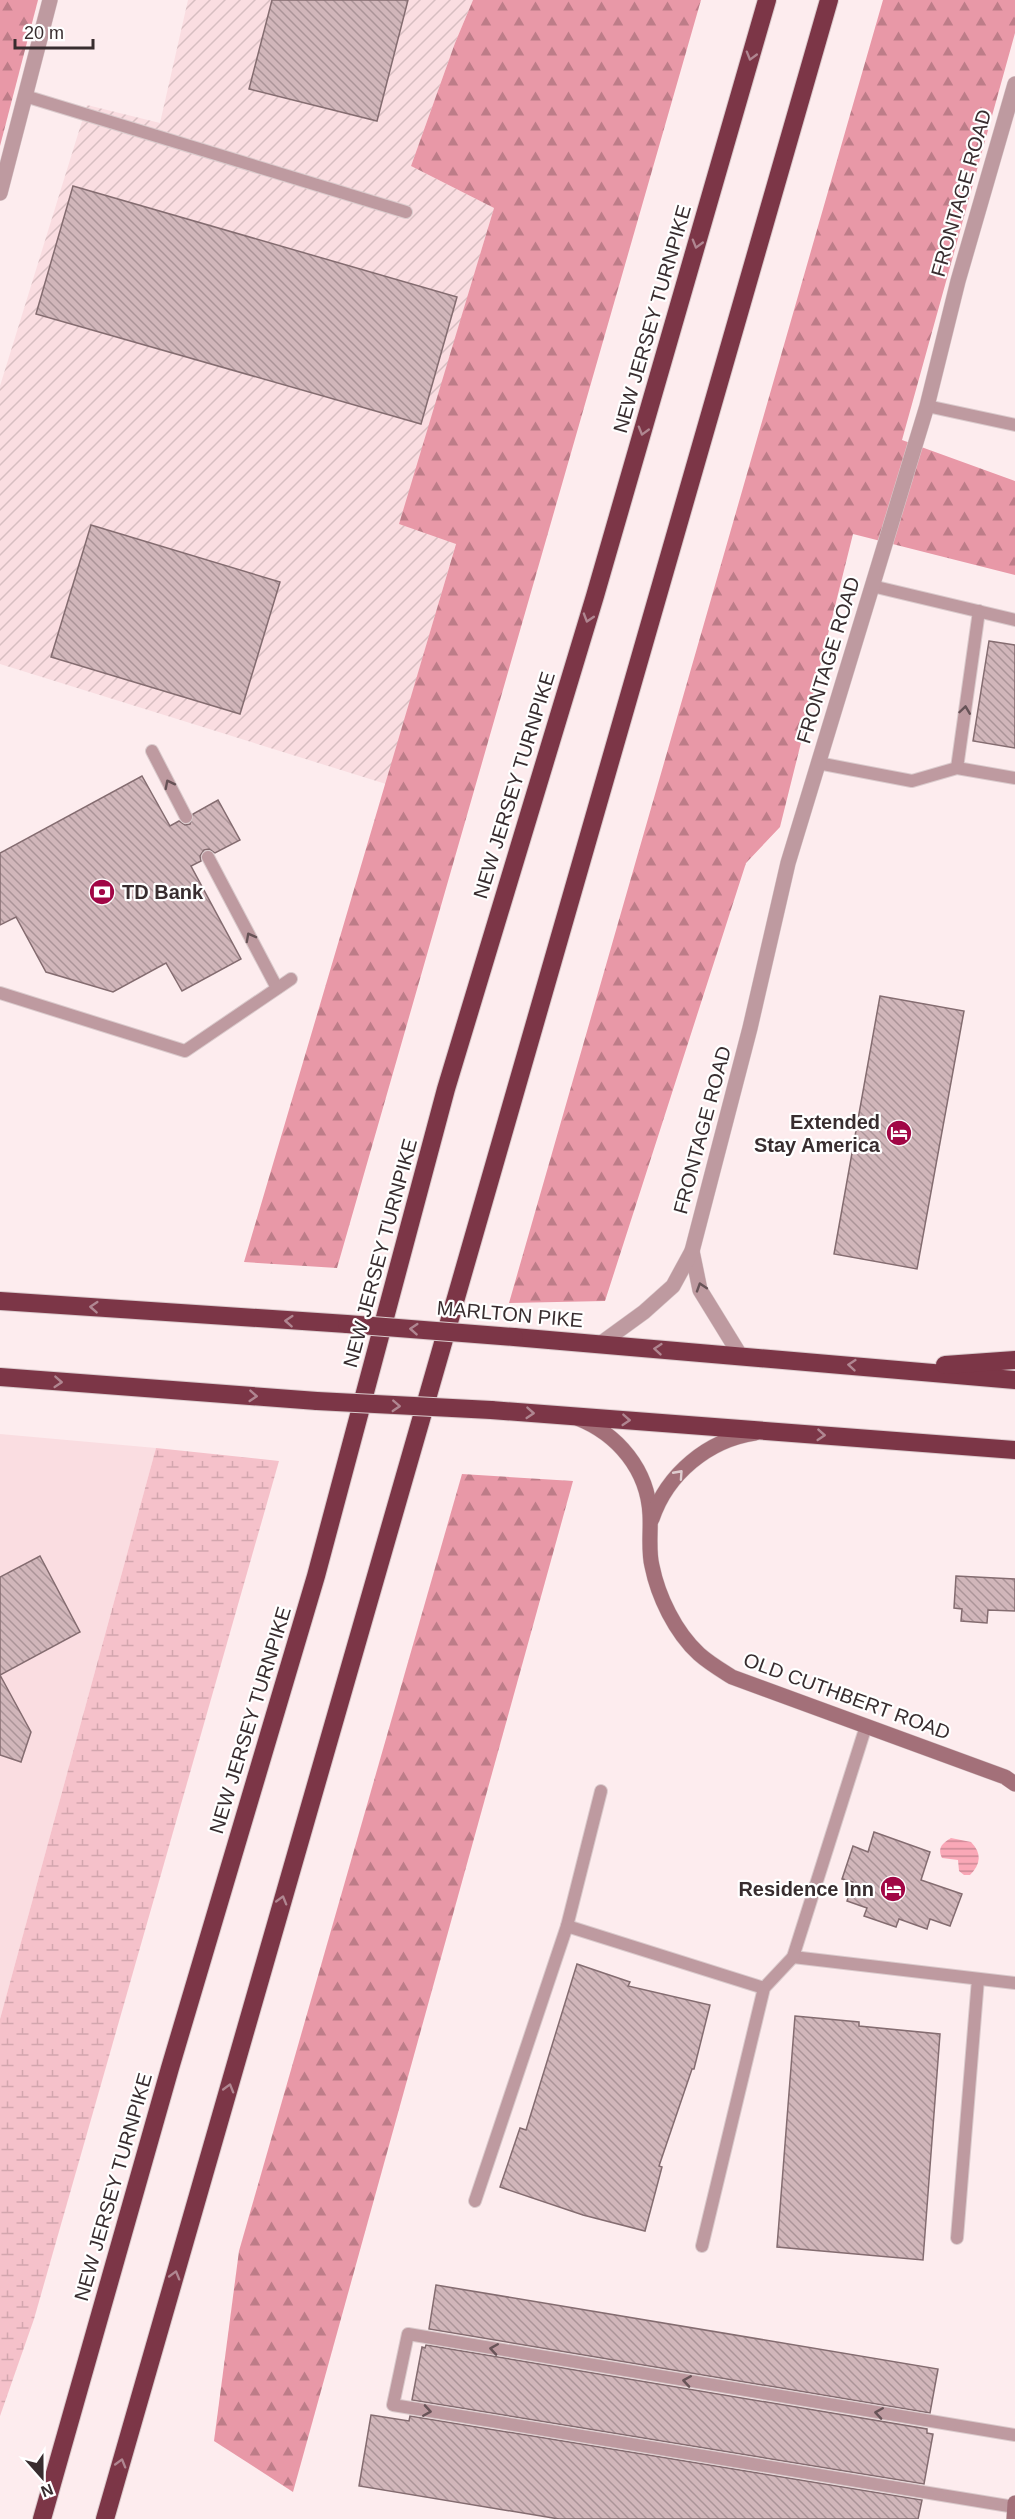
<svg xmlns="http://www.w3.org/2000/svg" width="1015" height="2519" viewBox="0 0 1015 2519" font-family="Helvetica,sans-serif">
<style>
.built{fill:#fadde1}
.industrial{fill:url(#industrial-furrows)}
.forest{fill:url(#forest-firs)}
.wetland{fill:url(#wetland-marsh)}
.water{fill:url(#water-rules)}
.building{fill:url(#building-back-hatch);stroke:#846c70;stroke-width:1.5}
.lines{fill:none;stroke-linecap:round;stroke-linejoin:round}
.lane-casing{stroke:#dacacc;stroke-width:14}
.street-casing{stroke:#dacacc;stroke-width:16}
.secondary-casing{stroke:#dacacc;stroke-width:16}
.highway-casing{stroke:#dacacc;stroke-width:20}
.lane{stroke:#be9aa0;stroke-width:12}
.street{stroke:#be9aa0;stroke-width:15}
.secondary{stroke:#a37079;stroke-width:15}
.highway{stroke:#7c3647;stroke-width:18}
.highway-bridge-casing{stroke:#dacacc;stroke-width:20;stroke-linecap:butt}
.highway-bridge{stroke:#7c3647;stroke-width:18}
.oneway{stroke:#b08691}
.oneway2{stroke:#675357}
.oneway3{stroke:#dfcdd0}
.labels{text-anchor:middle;stroke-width:4.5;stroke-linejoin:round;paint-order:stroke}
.street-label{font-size:20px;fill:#382d2f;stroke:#fff}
.poi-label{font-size:20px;font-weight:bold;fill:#382d2f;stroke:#fff;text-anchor:end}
</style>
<defs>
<pattern id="industrial-furrows" width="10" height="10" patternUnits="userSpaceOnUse" patternTransform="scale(1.5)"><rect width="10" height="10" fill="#fadde1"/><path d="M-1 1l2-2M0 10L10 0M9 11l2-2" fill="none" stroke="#d7bec1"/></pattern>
<pattern id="forest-firs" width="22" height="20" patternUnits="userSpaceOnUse" patternTransform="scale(1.5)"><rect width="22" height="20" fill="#e898a7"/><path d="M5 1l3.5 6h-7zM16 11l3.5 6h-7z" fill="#bd7c88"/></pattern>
<pattern id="wetland-marsh" width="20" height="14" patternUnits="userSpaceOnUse" patternTransform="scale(1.5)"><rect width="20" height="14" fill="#f5c1ca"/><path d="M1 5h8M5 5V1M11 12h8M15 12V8" fill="none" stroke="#d3a6ae"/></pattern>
<pattern id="water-rules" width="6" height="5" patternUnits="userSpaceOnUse" patternTransform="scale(1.5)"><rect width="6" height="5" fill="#faa8b7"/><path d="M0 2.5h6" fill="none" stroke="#cb8995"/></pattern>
<pattern id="building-back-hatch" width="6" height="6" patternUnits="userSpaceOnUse" patternTransform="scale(1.5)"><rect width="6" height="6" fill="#d1b6ba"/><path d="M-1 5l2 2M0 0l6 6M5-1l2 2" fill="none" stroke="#ab9498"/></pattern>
</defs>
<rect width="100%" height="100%" fill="#fdecee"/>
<path class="built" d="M0,1434L156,1448L0,2019Z"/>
<path class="industrial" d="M188,0H473L455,43L411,166L494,208L400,524L456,543L386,784L0,664V386L87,105L160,123Z"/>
<g class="forest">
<path d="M0,0H38L0,146Z"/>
<path d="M473,0H701L337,1268L244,1262L456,544L399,524L494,208L411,166L455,43Z"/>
<path d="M883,0H1015V33L902,440L1015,481V575L853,534L780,827L746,863L605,1301L509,1303Z"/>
<path d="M462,1474L573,1481L293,2492L214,2441L239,2251Z"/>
</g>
<path class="wetland" d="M156,1448L279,1461L34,2319L0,2416V2019Z"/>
<path class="water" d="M951,1838L971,1842C982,1853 981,1864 970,1875H964L959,1871L958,1860L942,1858C937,1847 943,1843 951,1838Z"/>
<g class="building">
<path d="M272,0H408L377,121L249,89Z"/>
<path d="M73,186L457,297L421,424L36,314Z"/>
<path d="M91,525L280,582L240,714L51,657Z"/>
<path d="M989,641L1015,645V748L973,741Z"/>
<path d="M142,776L170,826L179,821L185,825L190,824L193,814L218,800L240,840L215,853L209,849L204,850L200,856L201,861L191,866L241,959L182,991L166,963L113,992L46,972L16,917L0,925V853Z"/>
<path d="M880,996L964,1011L917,1269L834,1254Z"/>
<path d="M40,1556L80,1632L0,1675L31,1732L21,1762L0,1755V1577Z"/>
<path d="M956,1576L1015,1579V1611L988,1610L987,1623L961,1621L962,1609L954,1608Z"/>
<path d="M874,1832L930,1852L921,1880L962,1894L950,1926L930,1919L927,1929L899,1919L896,1927L864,1916L867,1908L847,1901L853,1882L842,1879L853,1846L868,1852Z"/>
<path d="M577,1964L630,1982L628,1986L710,2005L694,2069H692L659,2166L662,2167L645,2231L583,2215L500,2187L520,2128L526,2130Z"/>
<path d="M795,2016L859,2022V2026L940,2034L923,2260L777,2247Z"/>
<path d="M436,2285L938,2369L930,2413L429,2329Z"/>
<path d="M426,2345L927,2429V2433L933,2434L924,2484L412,2400L422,2347L425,2348Z"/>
<path d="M371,2415L409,2421L410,2416L922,2500L918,2519H559L359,2486Z"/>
</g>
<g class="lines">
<g class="lane-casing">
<g id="lane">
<path d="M25,96L406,212"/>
<path d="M927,406L1015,425"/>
<path d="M872,586L1015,620"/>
<path d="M152,751L186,817"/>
<path d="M818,763L912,781L957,768L1015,778"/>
<path d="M957,768L979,611"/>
<path d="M208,857L277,988"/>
<path d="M0,993L185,1051L291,979"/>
<path d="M567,1926L601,1791"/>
<path d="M793,1957L1015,1983"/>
<path d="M475,2201L567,1926L764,1988"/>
<path d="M957,2238L978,1979"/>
<path d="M702,2246L764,1988L793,1957L866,1726"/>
<path d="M1015,2435L408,2334L393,2405L1015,2507"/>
</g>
</g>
<g class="street-casing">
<g id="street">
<path d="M0,193L50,0"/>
<path d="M692,1251L700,1290L740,1355"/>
<path d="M600,1344L644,1312L673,1286L692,1251L750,1028L788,863L927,406L958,281L1015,84"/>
</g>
</g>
<g class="secondary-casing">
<g id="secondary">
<path d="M577,1418C618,1434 648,1470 650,1515C651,1531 648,1550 652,1566C658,1596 675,1632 699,1654C709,1663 721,1670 732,1677L1005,1777L1015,1784"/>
<path d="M652,1519C667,1474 708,1440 755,1433"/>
<path d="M1014,2519L1015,2503"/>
</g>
</g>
<g class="highway-casing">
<g id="highway">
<path d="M0,1301L347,1324"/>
<path d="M514,1337L1015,1380"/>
<path d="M945,1365L1015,1360"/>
<path d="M0,1377L317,1401"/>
<path d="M491,1410L1015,1450"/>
<path d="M42,2519L170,2068L316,1576L446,1089L595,596L767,0"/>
<path d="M105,2519L829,0"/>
</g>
</g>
<use href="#lane" class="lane"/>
<use href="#street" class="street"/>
<use href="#secondary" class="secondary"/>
<use href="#highway" class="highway"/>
<g class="highway-bridge-casing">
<g id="highway-bridge">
<path d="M347,1324L514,1337"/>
<path d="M317,1401L491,1410"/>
</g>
</g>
<use href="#highway-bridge" class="highway-bridge"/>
</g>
<defs><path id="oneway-chevron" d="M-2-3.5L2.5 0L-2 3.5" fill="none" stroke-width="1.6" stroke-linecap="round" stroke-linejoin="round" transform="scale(1.5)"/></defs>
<g class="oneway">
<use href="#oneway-chevron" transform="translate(751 56) rotate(106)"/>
<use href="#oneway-chevron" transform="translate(697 244) rotate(106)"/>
<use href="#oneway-chevron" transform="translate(643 431) rotate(106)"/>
<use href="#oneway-chevron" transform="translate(588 618) rotate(107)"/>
<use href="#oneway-chevron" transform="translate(94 1307) rotate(-176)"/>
<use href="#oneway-chevron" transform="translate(289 1321) rotate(-176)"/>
<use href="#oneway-chevron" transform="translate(414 1329) rotate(-176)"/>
<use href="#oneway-chevron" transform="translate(658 1349) rotate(-175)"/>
<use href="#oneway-chevron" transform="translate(852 1365) rotate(-175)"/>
<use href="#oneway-chevron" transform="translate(58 1382) rotate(4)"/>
<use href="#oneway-chevron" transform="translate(253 1396) rotate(4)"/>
<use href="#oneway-chevron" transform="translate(396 1406) rotate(3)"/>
<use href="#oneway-chevron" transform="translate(530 1413) rotate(4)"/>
<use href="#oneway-chevron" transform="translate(626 1420) rotate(4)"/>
<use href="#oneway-chevron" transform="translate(821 1435) rotate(4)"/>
<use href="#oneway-chevron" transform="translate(282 1900) rotate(-74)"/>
<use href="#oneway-chevron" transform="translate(229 2088) rotate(-74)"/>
<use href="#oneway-chevron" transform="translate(175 2275) rotate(-74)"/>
<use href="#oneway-chevron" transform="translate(121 2463) rotate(-74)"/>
</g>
<g class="oneway2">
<use href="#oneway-chevron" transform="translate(965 710) rotate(-82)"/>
<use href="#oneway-chevron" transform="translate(169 784) rotate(-117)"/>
<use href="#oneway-chevron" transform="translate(250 937) rotate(-118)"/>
<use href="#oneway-chevron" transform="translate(701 1287) rotate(-108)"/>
<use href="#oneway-chevron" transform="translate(494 2349) rotate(-171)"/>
<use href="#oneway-chevron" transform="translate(687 2381) rotate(-171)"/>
<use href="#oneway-chevron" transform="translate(427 2411) rotate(9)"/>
<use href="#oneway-chevron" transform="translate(879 2413) rotate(-171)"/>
</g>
<use class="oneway3" href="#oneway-chevron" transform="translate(679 1474) rotate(-48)"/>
<defs>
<g id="bank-disc" transform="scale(1.35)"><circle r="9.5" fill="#a10645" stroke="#fff"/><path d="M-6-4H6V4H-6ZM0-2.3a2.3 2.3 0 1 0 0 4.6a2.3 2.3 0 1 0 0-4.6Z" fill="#fff"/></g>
<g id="hotel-disc" transform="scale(1.35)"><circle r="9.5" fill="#a10645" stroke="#fff"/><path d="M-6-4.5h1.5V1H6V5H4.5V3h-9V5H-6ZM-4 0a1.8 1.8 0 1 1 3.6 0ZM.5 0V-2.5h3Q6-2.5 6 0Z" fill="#fff"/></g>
</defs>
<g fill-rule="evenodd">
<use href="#bank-disc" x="102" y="892"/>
<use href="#hotel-disc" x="899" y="1133"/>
<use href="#hotel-disc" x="893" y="1889"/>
</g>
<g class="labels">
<g class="street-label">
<text transform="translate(961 193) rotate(-74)" y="7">FRONTAGE ROAD</text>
<text transform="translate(652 319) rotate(-74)" y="7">NEW JERSEY TURNPIKE</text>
<text transform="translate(828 660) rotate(-73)" y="7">FRONTAGE ROAD</text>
<text transform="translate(514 785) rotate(-73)" y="7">NEW JERSEY TURNPIKE</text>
<text transform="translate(702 1130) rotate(-75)" y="7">FRONTAGE ROAD</text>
<text transform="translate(380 1253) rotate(-75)" y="7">NEW JERSEY TURNPIKE</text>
<text transform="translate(510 1314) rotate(5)" y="7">MARLTON PIKE</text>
<text transform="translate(847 1696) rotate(20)" y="7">OLD CUTHBERT ROAD</text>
<text transform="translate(250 1720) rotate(-73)" y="7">NEW JERSEY TURNPIKE</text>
<text transform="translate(113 2187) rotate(-74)" y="7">NEW JERSEY TURNPIKE</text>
</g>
<g class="poi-label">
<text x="122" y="899" text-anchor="start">TD Bank</text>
<text x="880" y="1129">Extended<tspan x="880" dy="23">Stay America</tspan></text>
<text x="874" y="1896">Residence Inn</text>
</g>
</g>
<g transform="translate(42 2477) rotate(159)" stroke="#ffffff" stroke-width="4.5" paint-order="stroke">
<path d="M0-4.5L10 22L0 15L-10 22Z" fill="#382d2f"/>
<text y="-9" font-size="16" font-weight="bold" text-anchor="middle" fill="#382d2f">N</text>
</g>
<path d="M15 39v9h78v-9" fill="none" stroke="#382d2f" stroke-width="3"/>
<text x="24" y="39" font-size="18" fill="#382d2f" stroke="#ffffff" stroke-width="4.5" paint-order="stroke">20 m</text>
</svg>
